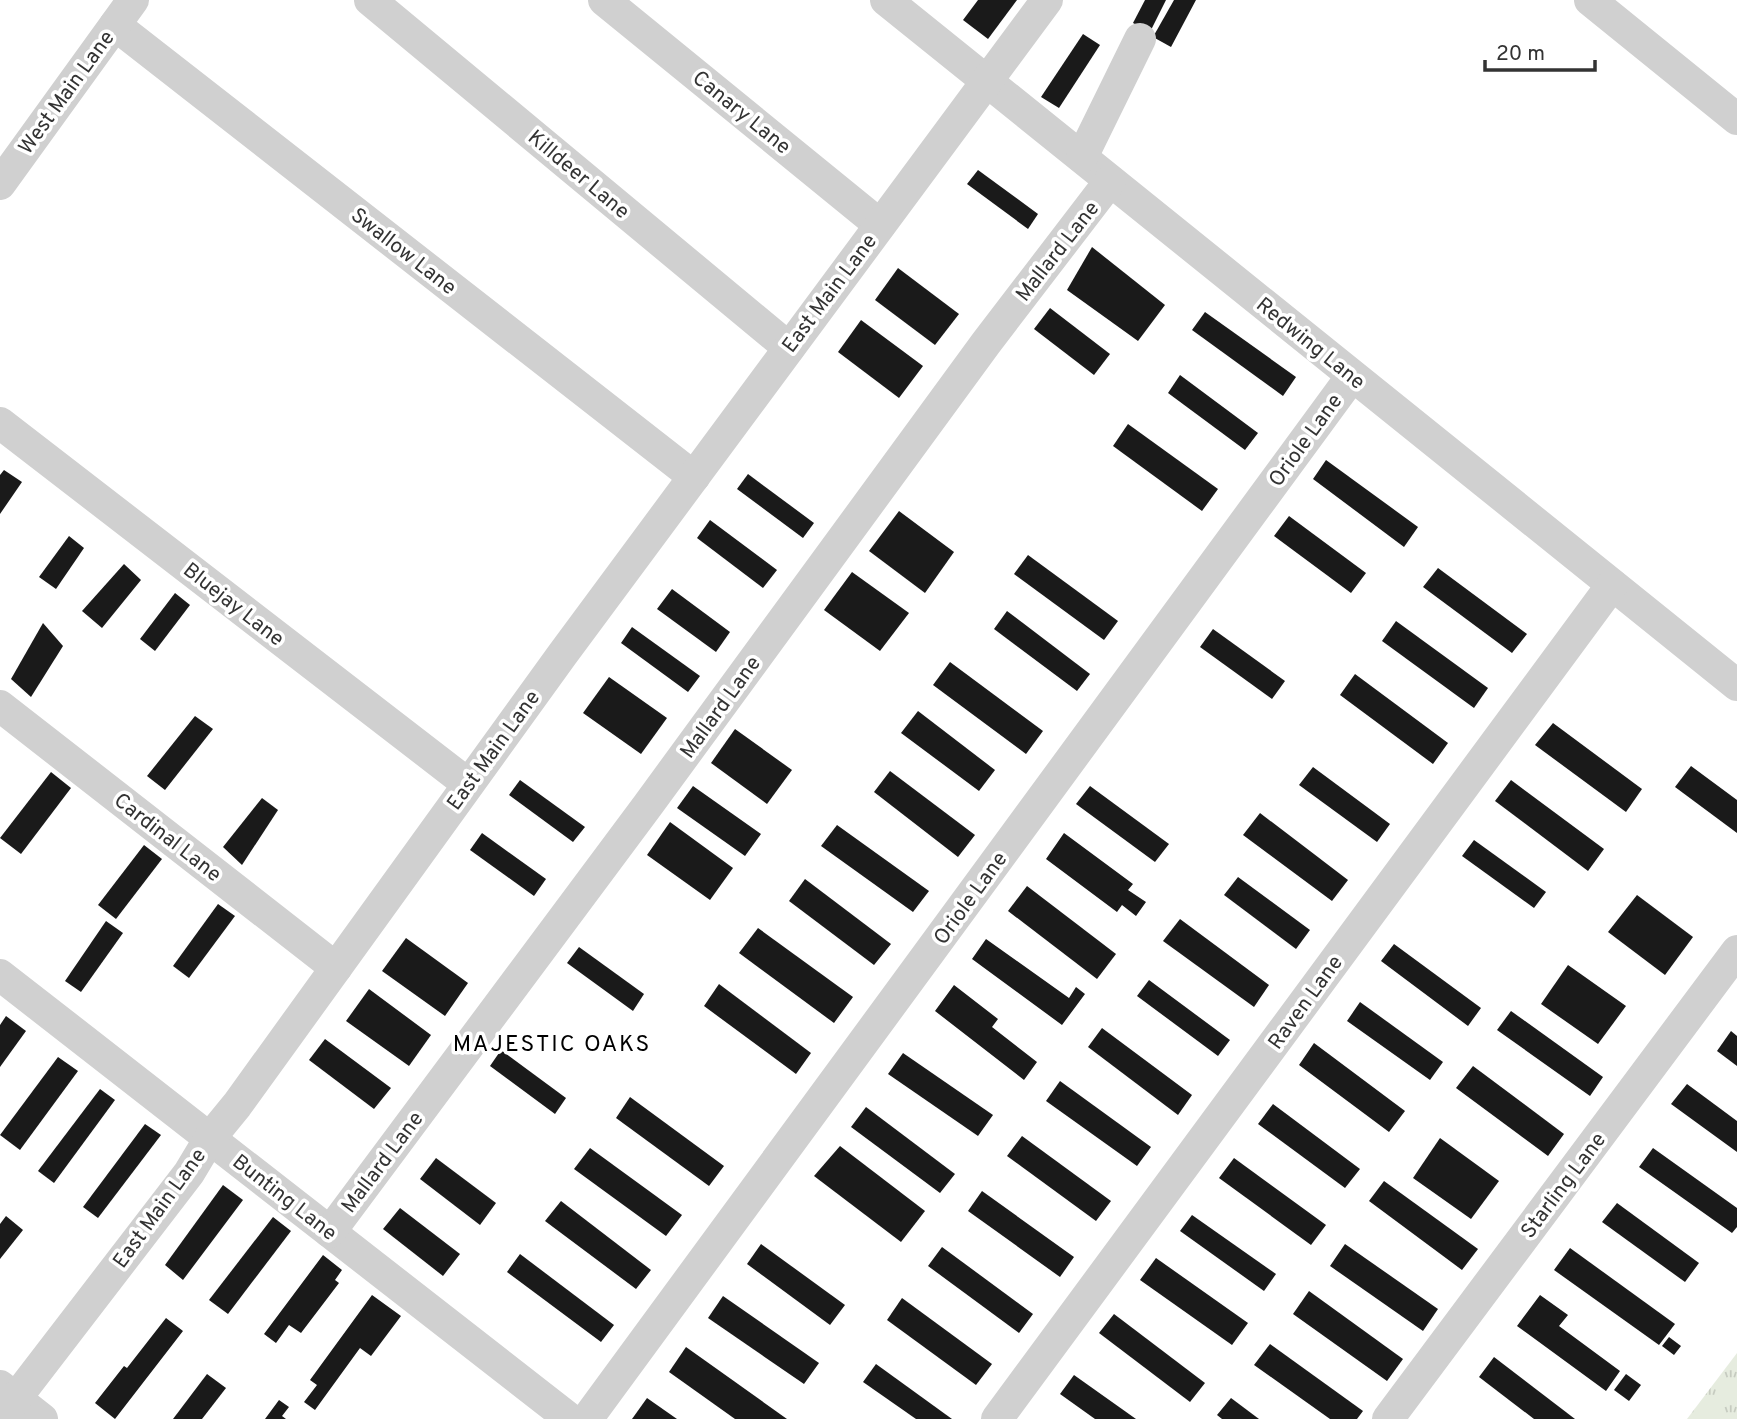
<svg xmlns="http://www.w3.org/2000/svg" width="1737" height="1419" viewBox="0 0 1737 1419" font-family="Overpass,sans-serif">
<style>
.grass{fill:url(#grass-tufts)}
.building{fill:#1a1a1a}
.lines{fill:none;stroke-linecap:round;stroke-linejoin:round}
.minor{stroke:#d0d0d0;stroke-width:32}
.labels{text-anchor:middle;stroke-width:7;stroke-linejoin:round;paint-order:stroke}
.street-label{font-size:21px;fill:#333;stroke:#fff}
.neighbourhood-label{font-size:23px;letter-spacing:2px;fill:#000;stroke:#fff}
</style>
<defs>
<pattern id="grass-tufts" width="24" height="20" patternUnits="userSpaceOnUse" patternTransform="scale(1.75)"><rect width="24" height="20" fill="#e6ecdf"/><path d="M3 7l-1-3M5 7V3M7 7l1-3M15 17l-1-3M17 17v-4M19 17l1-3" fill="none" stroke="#c6cbc0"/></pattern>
</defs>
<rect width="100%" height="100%" fill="#fff"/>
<path class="grass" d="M1737,1353V1419H1687Z"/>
<g class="building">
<path d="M978,0H1017L988,39L963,20Z"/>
<path d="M1145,0H1166L1150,32L1133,23Z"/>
<path d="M1174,0H1196L1171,47L1153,37Z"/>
<path d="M1083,34L1100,45L1059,108L1041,97Z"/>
<path d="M978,170L1038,214L1028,229L967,184Z"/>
<path d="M1092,247L1165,305L1138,341L1067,290Z"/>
<path d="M898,268L959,314L935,345L875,300Z"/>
<path d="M1050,308L1110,354L1094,375L1034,329Z"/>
<path d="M1205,312L1296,377L1283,396L1192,330Z"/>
<path d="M861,320L923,366L899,398L838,352Z"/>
<path d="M1180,375L1258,433L1245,450L1168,393Z"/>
<path d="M1128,424L1218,489L1202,511L1113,446Z"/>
<path d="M1326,460L1418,527L1404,547L1313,479Z"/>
<path d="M4,470L22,482L0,514V475Z"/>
<path d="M748,474L814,523L803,538L737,489Z"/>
<path d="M899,511L954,552L925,593L869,551Z"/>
<path d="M1289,516L1366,573L1351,593L1274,536Z"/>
<path d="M710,520L777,570L763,588L697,538Z"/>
<path d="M69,536L84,548L56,589L39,577Z"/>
<path d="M1028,555L1118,621L1104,640L1014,574Z"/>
<path d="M124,564L141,580L102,628L82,611Z"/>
<path d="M1438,568L1527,634L1512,653L1423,587Z"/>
<path d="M852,572L909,613L880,651L824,610Z"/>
<path d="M672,589L730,632L716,652L657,609Z"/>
<path d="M175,593L190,605L155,651L140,639Z"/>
<path d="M1007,611L1090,674L1077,691L994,629Z"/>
<path d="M1396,621L1488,688L1474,708L1382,641Z"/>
<path d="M43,623L63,646L31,697L11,679Z"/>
<path d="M632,627L700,676L688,692L621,643Z"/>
<path d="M1213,629L1285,681L1272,699L1200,647Z"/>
<path d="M950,662L1043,731L1026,754L933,685Z"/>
<path d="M1355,674L1448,743L1433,764L1340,695Z"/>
<path d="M609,677L667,718L641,754L583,713Z"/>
<path d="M918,711L995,770L979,791L901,733Z"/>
<path d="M195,716L213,729L165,790L147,776Z"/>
<path d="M1553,723L1642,789L1626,812L1535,745Z"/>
<path d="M735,729L792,770L767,804L711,763Z"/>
<path d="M1691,766L1737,800V833L1675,787Z"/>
<path d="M1313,767L1390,824L1377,842L1299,785Z"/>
<path d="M890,771L975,835L958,857L874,792Z"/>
<path d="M51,772L71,788L21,854L0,838Z"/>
<path d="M520,780L585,827L573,842L509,795Z"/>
<path d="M1511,780L1604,849L1588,871L1495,801Z"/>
<path d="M693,786L761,834L745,856L677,808Z"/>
<path d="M1090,786L1169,844L1155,862L1076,804Z"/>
<path d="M262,798L278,810L242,865L223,847Z"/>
<path d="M1260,813L1348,880L1332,901L1243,835Z"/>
<path d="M670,822L733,868L710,900L647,855Z"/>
<path d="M837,825L929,891L913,912L821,846Z"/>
<path d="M482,833L546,879L534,896L470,850Z"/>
<path d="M1064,833L1133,884L1128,890L1146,902L1136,916L1122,905L1117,912L1046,859Z"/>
<path d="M1474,840L1546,892L1534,908L1462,856Z"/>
<path d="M144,845L162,859L116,919L98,905Z"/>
<path d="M1238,877L1310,930L1296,949L1224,895Z"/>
<path d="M805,879L891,944L874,965L789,901Z"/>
<path d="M1027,886L1116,954L1097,979L1008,911Z"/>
<path d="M1637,895L1693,937L1665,975L1608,932Z"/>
<path d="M218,904L235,916L189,978L173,966Z"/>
<path d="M1180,919L1269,985L1254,1007L1163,941Z"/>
<path d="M106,921L123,933L81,992L65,981Z"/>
<path d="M758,928L853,997L834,1023L739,953Z"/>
<path d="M406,938L468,983L445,1016L382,971Z"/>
<path d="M986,939L1069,998L1076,987L1085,994L1062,1025L972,959Z"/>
<path d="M1394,944L1481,1008L1468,1026L1381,961Z"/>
<path d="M579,947L644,994L633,1011L567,963Z"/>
<path d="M1568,965L1626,1006L1598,1044L1541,1004Z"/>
<path d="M1149,980L1230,1040L1218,1056L1137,996Z"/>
<path d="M719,984L811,1053L796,1074L704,1006Z"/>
<path d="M954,985L998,1019L992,1027L1037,1062L1024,1080L935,1011Z"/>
<path d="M369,989L431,1035L409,1066L346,1021Z"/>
<path d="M1360,1002L1443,1062L1430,1080L1347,1021Z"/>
<path d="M1511,1011L1603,1077L1590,1096L1497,1030Z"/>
<path d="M6,1016L26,1031L0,1067V1025Z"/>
<path d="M1102,1028L1192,1095L1178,1115L1088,1047Z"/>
<path d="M1731,1031L1737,1036V1066L1717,1051Z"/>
<path d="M325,1039L391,1088L374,1109L309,1060Z"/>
<path d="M1314,1043L1405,1111L1389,1132L1299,1065Z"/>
<path d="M501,1050L566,1098L555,1114L490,1066Z"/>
<path d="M903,1053L993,1115L978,1136L888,1074Z"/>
<path d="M58,1057L78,1071L20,1150L0,1135Z"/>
<path d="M1473,1066L1564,1134L1548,1156L1456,1088Z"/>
<path d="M1060,1081L1151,1147L1137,1166L1046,1101Z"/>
<path d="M1687,1084L1737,1121V1152L1671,1104Z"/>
<path d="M100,1089L115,1100L54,1183L38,1171Z"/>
<path d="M630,1097L724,1166L709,1186L616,1118Z"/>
<path d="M1273,1104L1360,1169L1345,1188L1258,1124Z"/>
<path d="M866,1107L955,1174L940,1193L851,1127Z"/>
<path d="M145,1124L161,1135L98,1218L83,1207Z"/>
<path d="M1022,1136L1111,1201L1096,1221L1007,1156Z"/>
<path d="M1440,1138L1499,1181L1471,1219L1413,1178Z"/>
<path d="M840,1146L925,1211L901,1242L814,1176Z"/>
<path d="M590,1148L682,1215L666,1236L574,1169Z"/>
<path d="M1653,1148L1737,1208V1227L1732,1233L1639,1167Z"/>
<path d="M436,1158L496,1203L480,1225L420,1179Z"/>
<path d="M1234,1158L1326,1225L1311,1245L1219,1178Z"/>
<path d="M1384,1181L1478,1249L1462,1270L1369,1201Z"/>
<path d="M223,1185L243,1200L183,1280L165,1265Z"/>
<path d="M982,1191L1074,1257L1060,1277L968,1211Z"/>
<path d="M561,1201L651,1270L636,1289L545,1221Z"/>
<path d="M1617,1203L1699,1263L1685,1282L1602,1222Z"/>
<path d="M400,1208L460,1254L443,1276L383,1229Z"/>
<path d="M1192,1215L1276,1274L1264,1291L1180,1231Z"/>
<path d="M6,1216L23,1230L0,1259V1224Z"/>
<path d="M273,1217L291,1231L228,1314L209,1300Z"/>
<path d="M761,1244L845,1305L830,1325L747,1264Z"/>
<path d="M1345,1244L1438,1309L1423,1331L1330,1266Z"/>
<path d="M942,1247L1033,1314L1019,1333L928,1266Z"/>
<path d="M1570,1248L1675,1324L1659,1345L1554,1270Z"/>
<path d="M520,1254L614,1325L601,1342L507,1272Z"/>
<path d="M323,1255L342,1270L335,1280L339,1283L301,1333L289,1325L276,1343L264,1334Z"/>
<path d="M1156,1258L1248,1323L1232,1345L1140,1280Z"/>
<path d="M1309,1291L1403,1359L1387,1381L1293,1314Z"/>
<path d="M372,1295L401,1316L371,1356L360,1348L315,1410L304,1402L317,1385L310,1380Z"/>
<path d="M1540,1295L1568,1315L1559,1326L1620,1371L1606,1391L1517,1326Z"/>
<path d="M723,1296L819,1363L804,1384L708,1318Z"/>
<path d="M902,1298L992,1364L976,1385L887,1320Z"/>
<path d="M1114,1314L1205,1383L1190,1402L1099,1333Z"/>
<path d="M166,1318L183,1331L115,1419L95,1403L124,1366L127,1368Z"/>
<path d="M1669,1337L1681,1346L1674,1355L1662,1346Z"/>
<path d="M1270,1344L1363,1411L1357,1419H1330L1254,1365Z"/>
<path d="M686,1347L787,1419H735L669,1372Z"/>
<path d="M1494,1357L1575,1419H1534L1479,1377Z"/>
<path d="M876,1364L952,1419H916L863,1382Z"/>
<path d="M207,1374L226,1388L202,1419H173Z"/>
<path d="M1626,1374L1641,1385L1629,1401L1614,1390Z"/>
<path d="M1074,1375L1136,1419H1095L1060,1394Z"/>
<path d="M647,1398L677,1419H632Z"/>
<path d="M1231,1398L1259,1419H1222L1217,1415Z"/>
<path d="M279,1400L289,1407L282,1416L286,1419H265Z"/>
</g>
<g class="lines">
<g class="minor">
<path d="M370,0L789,348"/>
<path d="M604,0L880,225"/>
<path d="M886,0L1737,685"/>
<path d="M1590,0L1737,119"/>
<path d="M115,25L694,477"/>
<path d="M1082,157L1140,39"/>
<path d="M0,184L133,0"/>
<path d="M0,423L468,784"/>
<path d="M0,706L336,968"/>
<path d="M0,975L570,1419"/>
<path d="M330,1232L648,805L986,343L1110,181"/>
<path d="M0,1386L42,1419"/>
<path d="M0,1419L189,1173L210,1138L237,1105L562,655L1047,0"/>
<path d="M587,1419L1352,376"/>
<path d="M997,1419L1612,585"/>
<path d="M1388,1419L1737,951"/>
</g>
</g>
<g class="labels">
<g class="street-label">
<text transform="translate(66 92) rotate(-54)" y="7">West Main Lane</text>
<text transform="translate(742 112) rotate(39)" y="7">Canary Lane</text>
<text transform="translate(579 174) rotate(40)" y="7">Killdeer Lane</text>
<text transform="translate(404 251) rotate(38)" y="7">Swallow Lane</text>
<text transform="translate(1057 251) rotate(-52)" y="7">Mallard Lane</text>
<text transform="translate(829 293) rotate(-53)" y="7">East Main Lane</text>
<text transform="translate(1311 343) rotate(39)" y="7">Redwing Lane</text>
<text transform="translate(1305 440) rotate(-54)" y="7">Oriole Lane</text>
<text transform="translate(234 604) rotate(38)" y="7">Bluejay Lane</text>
<text transform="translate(720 707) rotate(-54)" y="7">Mallard Lane</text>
<text transform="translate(493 750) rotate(-54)" y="7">East Main Lane</text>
<text transform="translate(168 837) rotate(38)" y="7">Cardinal Lane</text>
<text transform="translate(970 898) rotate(-54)" y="7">Oriole Lane</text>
<text transform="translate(1305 1002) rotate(-54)" y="7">Raven Lane</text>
<text transform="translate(382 1162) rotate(-53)" y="7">Mallard Lane</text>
<text transform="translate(1563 1185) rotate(-53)" y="7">Starling Lane</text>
<text transform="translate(285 1197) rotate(38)" y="7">Bunting Lane</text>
<text transform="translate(159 1208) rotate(-54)" y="7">East Main Lane</text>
</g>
<g class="neighbourhood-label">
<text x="552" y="1051">MAJESTIC OAKS</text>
</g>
</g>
<path d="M1485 60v10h110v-10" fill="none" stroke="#333333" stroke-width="3.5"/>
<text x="1496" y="60" font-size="21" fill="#333333" stroke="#ffffff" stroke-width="5" paint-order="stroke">20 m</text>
</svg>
